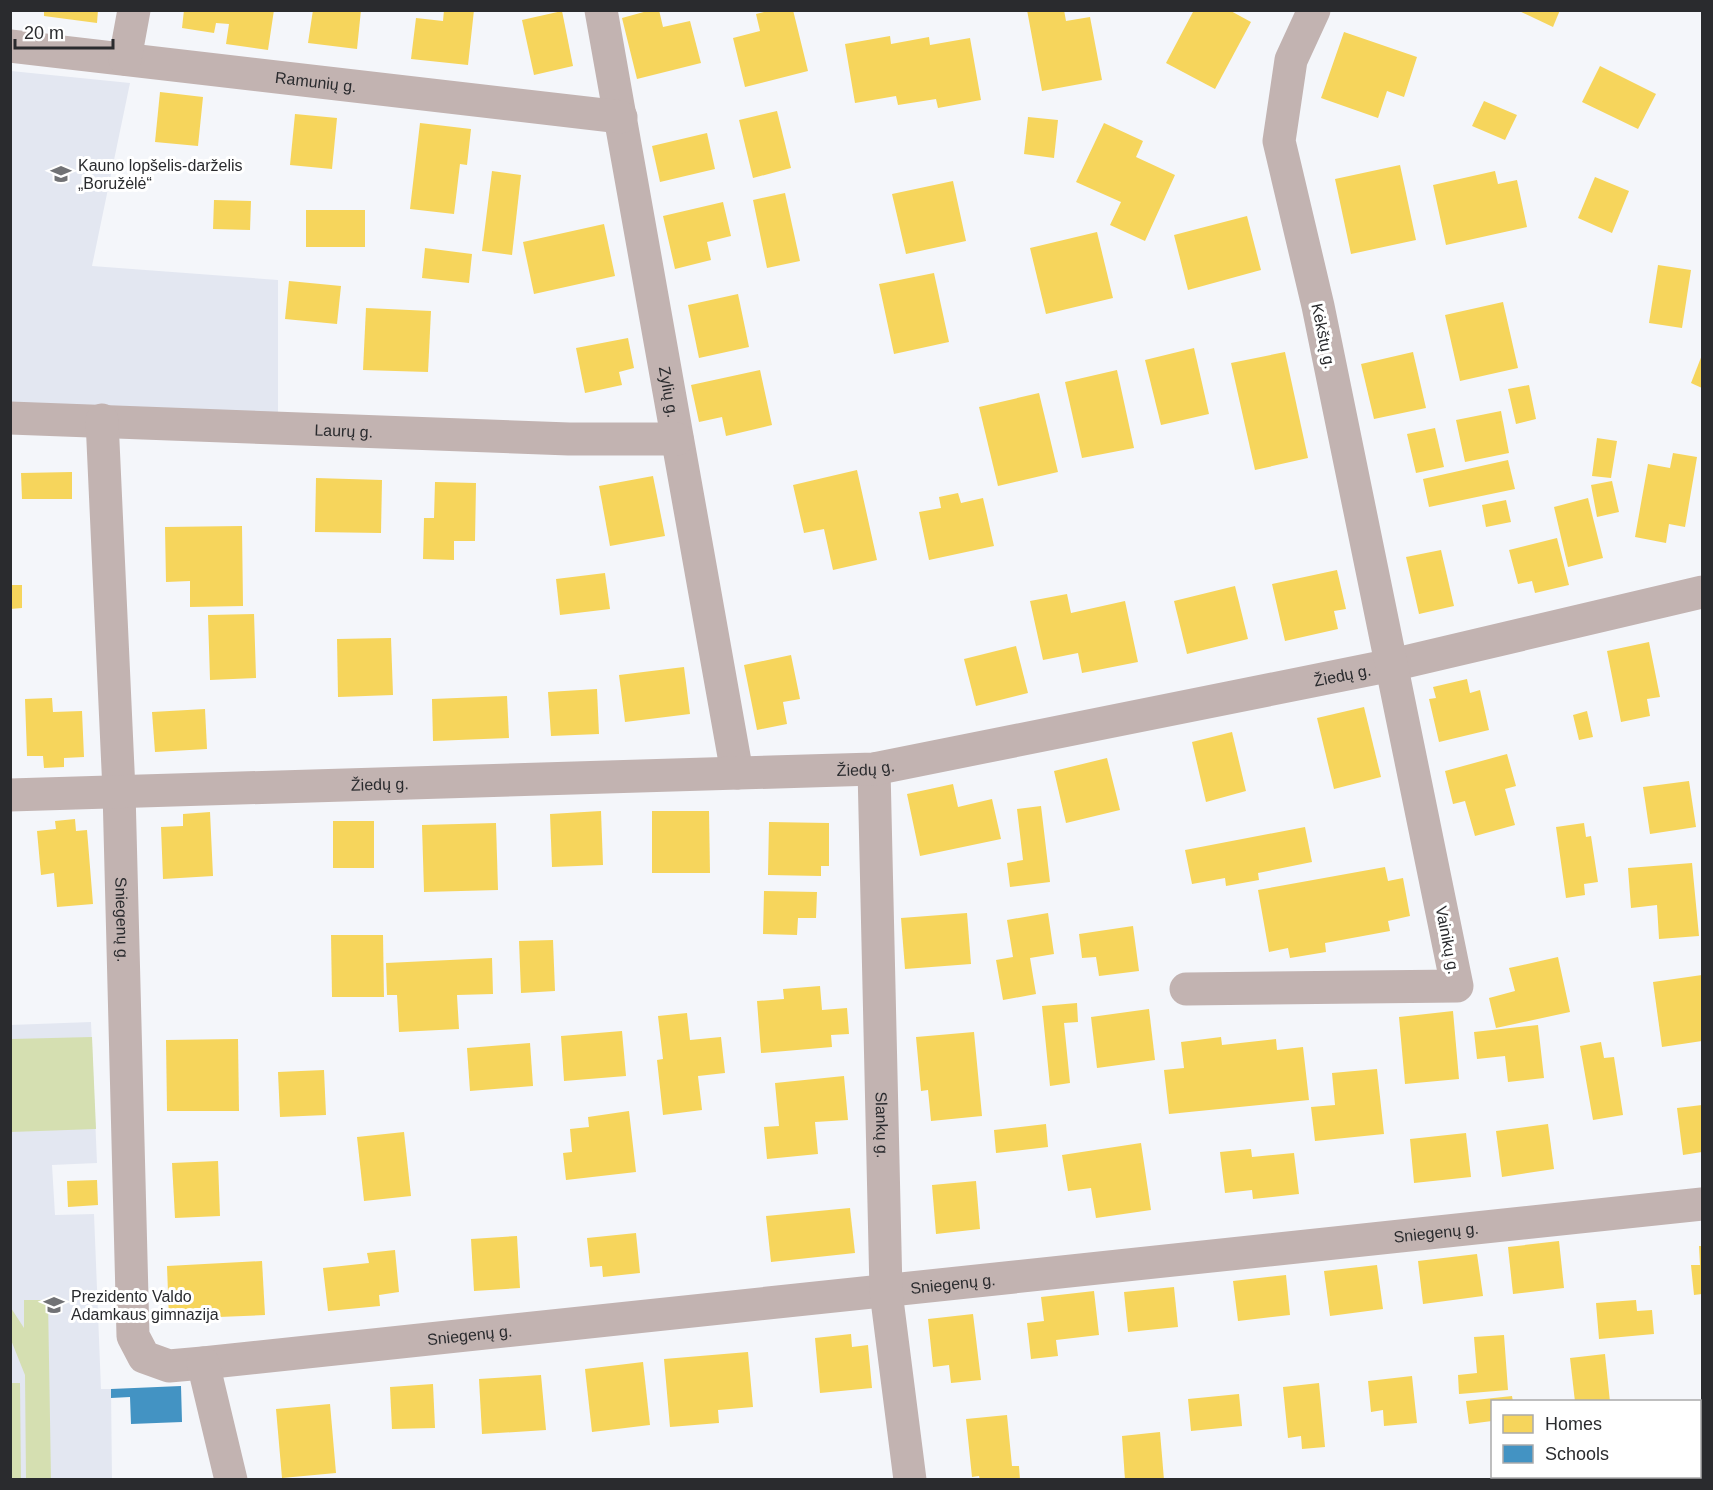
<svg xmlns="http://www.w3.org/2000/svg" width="1713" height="1490" viewBox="0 0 1713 1490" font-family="Helvetica,sans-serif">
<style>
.built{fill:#e3e7f1}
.green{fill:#d5dfb1}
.homes{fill:#f6d55c}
.schools{fill:#4393c3}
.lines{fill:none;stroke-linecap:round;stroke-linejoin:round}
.minor{stroke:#c2b3b1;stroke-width:33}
.labels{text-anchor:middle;stroke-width:6;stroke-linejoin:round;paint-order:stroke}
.street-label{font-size:16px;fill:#2a2b2e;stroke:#fff}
.poi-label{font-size:16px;fill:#2a2b2e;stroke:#fff;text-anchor:start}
</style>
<rect width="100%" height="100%" fill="#f4f6fa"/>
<g class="built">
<path d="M11,71L130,83L92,266L278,280V413L11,407Z"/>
<path d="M91,1022L97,1163L52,1165L55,1215L94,1214L101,1389H111L112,1479H11L10,1025Z"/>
</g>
<g class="green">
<path d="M92,1037L96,1129L11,1132V1039Z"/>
<path d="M24,1300H48L51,1479H26L25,1375L11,1340V1308L24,1328Z"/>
<path d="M10,1383H20L21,1479H11Z"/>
</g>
<g class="homes">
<path d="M44,10H98L97,23L44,16Z"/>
<path d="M184,10H274L268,50L226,44L229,24L216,23L214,33L182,28Z"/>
<path d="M313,10H361L357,49L308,43Z"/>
<path d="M444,10H474L468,65L411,59L416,18L443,21Z"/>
<path d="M651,10H659L663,27L690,21L701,63L637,79L622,18Z"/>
<path d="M772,10H793L808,71L745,87L733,38L760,31L756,14Z"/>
<path d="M1027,10H1064L1066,21L1090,17L1102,80L1042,91Z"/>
<path d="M1194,10H1229L1251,22L1215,89L1166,63Z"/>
<path d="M1517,10H1560L1553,27Z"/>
<path d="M562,11L573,66L534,75L522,20Z"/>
<path d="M1344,32L1417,57L1404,97L1387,91L1378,118L1321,98Z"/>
<path d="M890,36L891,44L929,37L930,45L970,38L981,100L938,108L936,99L898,105L896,96L855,103L845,44Z"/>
<path d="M1600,66L1656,94L1638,129L1582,102Z"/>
<path d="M160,92L203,97L198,146L155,142Z"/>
<path d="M1484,101L1517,115L1505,140L1472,126Z"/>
<path d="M777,111L791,168L753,178L739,120Z"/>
<path d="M295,114L337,118L332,169L290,165Z"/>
<path d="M1028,117L1058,120L1054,158L1024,154Z"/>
<path d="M420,123L471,129L467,165L460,164L454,214L410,209Z"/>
<path d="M1104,123L1143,141L1136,157L1175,175L1145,241L1110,225L1121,202L1076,182Z"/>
<path d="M707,133L715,169L660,182L652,146Z"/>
<path d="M1400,165L1416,240L1351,254L1335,179Z"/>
<path d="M492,171L521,175L512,255L482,251Z"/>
<path d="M1495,171L1498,184L1517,180L1527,227L1446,245L1433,185Z"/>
<path d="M1595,177L1629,191L1612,233L1578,218Z"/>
<path d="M953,181L966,241L906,254L892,194Z"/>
<path d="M785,193L800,261L767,268L753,200Z"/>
<path d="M214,200L251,201L250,230L213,229Z"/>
<path d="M723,202L731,236L707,242L711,260L675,269L663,216Z"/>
<rect x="306" y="210" width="59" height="37"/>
<path d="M1247,216L1261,270L1188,290L1174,235Z"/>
<path d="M604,224L615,276L534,294L523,242Z"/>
<path d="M1097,232L1113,298L1046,314L1030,248Z"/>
<path d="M425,248L472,254L469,283L422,278Z"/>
<path d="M1658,265L1691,270L1682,328L1649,323Z"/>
<path d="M934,273L949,342L894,354L879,284Z"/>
<path d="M289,281L341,286L337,324L285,319Z"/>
<path d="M738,294L749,347L699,358L688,305Z"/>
<path d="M1503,302L1518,368L1460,381L1445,315Z"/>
<path d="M366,308L431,311L428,372L363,370Z"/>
<path d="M628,338L634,368L619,372L622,385L585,393L576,348Z"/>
<path d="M1194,348L1209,414L1161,425L1145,360Z"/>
<path d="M1285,352L1308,458L1255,470L1231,363Z"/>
<path d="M1413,352L1426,408L1374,419L1361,364Z"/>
<path d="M1702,355V388L1691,383Z"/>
<path d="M760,370L772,425L726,436L722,417L699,422L691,385Z"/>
<path d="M1117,370L1134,448L1082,458L1065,382Z"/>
<path d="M1529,385L1536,419L1516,424L1508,389Z"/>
<path d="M1039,393L1058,472L998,486L979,407Z"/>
<path d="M1501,411L1509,453L1465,462L1456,420Z"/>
<path d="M1435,428L1444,467L1416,473L1407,434Z"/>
<path d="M1597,438L1617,441L1611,478L1592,476Z"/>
<path d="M1673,453L1697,457L1685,527L1669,524L1666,543L1635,537L1648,464L1670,468Z"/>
<path d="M1508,460L1515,489L1429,507L1423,479Z"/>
<path d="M857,470L877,560L833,570L824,529L804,533L793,485Z"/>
<path d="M72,472V499H22L21,473Z"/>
<path d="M653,476L665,536L610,546L599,486Z"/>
<path d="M316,478L382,480L381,533L315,532Z"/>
<path d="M1612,481L1619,512L1597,517L1591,485Z"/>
<path d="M435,482L476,483L475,541H454V560L423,559L424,518H434Z"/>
<path d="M958,493L961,503L983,498L994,546L929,560L919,512L941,508L939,497Z"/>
<path d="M1588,498L1603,558L1568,567L1554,507Z"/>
<path d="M1506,500L1511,522L1486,527L1482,505Z"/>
<path d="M242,526L243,606L190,607V581L166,582L165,527Z"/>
<path d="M1557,538L1569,585L1535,593L1532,581L1518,584L1509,550Z"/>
<path d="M1441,550L1454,606L1419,614L1406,557Z"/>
<path d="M1337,570L1346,609L1334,611L1338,629L1285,641L1272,584Z"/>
<path d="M605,573L610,609L560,615L556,579Z"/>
<path d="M10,585H22V608L10,609Z"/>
<path d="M1235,586L1248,639L1187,654L1174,601Z"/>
<path d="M1067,594L1071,613L1125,601L1138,662L1082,673L1078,653L1043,660L1030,601Z"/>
<path d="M254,614L256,678L210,680L208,615Z"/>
<path d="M391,638L393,695L338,697L337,639Z"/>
<path d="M1649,642L1660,697L1647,699L1650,716L1621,722L1607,651Z"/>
<path d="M1016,646L1028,693L976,706L964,659Z"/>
<path d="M791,655L800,699L783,702L787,724L757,730L744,665Z"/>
<path d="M684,667L690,714L625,722L619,675Z"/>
<path d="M1467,679L1470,693L1480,690L1489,730L1439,742L1429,699L1436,698L1433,687Z"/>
<path d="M597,689L599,734L551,736L548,692Z"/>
<path d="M507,696L509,738L433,741L432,699Z"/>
<path d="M52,698L53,712L82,711L84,757L64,758V767L44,768L43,756H27L25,699Z"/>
<path d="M1364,707L1381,777L1334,789L1317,718Z"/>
<path d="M205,709L207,749L155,752L152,712Z"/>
<path d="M1587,711L1593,737L1579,740L1573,715Z"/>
<path d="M1232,732L1246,791L1206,802L1192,742Z"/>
<path d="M1507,754L1516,786L1505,789L1515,825L1475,836L1465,801L1453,804L1445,771Z"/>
<path d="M1107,758L1120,810L1066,823L1054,771Z"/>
<path d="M1689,781L1696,827L1650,834L1643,787Z"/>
<path d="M953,784L958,807L992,799L1001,839L920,856L907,794Z"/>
<path d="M1041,806L1050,882L1010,887L1007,863L1023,860L1017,809Z"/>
<path d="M601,811L603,865L552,867L550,814Z"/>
<path d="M652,811H709L710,873H652Z"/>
<path d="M210,812L213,876L163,879L161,827L183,826V814Z"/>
<path d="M75,819L76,831L87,830L93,904L57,907L54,873L41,875L37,831L56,829L55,821Z"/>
<rect x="333" y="821" width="41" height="47"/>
<path d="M769,822L829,823V866H821V876L768,875Z"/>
<path d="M496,823L498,890L424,892L422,825Z"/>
<path d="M1584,823L1586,837L1591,836L1598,882L1584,884L1585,895L1566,898L1556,827Z"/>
<path d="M1305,827L1312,862L1258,873L1259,880L1226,886L1225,878L1192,884L1185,850Z"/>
<path d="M1692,863L1699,936L1659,939L1657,905L1631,908L1628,868Z"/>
<path d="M1385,867L1388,881L1403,878L1410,916L1388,921L1390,931L1325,943L1326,952L1290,958L1288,948L1269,952L1258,890Z"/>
<path d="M764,891L817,892L816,918H798L797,935L763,934Z"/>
<path d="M967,913L971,964L905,969L901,918Z"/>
<path d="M1048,913L1054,954L1030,958L1036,994L1003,1000L996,960L1013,957L1007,920Z"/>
<path d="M1133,926L1139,971L1099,976L1096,957L1082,958L1079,934Z"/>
<path d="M331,935H383L384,997H332Z"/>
<path d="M553,940L555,991L521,993L519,941Z"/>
<path d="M1558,957L1570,1012L1496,1028L1489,998L1515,991L1509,968Z"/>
<path d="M492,958L493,994L457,995L459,1029L399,1032L397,995H387L386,963Z"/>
<path d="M1702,975V1041L1662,1047L1653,982Z"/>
<path d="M820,986L822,1010L847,1008L849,1034L831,1035L832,1047L761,1053L757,1001L784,999L783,989Z"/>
<path d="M1077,1003L1078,1022L1064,1023L1070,1083L1050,1086L1042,1006Z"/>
<path d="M1149,1009L1155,1060L1097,1068L1091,1017Z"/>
<path d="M1453,1011L1459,1079L1405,1084L1399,1017Z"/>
<path d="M687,1013L690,1040L721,1037L725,1073L698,1076L702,1110L663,1115L657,1060L663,1059L658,1016Z"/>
<path d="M1538,1025L1544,1078L1508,1082L1505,1056L1477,1059L1474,1032Z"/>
<path d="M622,1031L626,1076L564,1081L561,1036Z"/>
<path d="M974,1032L982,1116L931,1121L928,1090L921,1091L916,1037Z"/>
<path d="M1221,1037L1222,1045L1276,1039L1277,1050L1303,1047L1309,1100L1169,1114L1164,1070L1184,1068L1181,1042Z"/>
<path d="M238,1039L239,1111H167L166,1040Z"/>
<path d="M1601,1042L1604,1058L1614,1057L1623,1115L1593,1120L1580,1046Z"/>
<path d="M530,1043L533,1086L470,1091L467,1048Z"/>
<path d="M1377,1069L1384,1134L1315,1141L1311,1107L1335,1105L1332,1073Z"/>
<path d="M324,1070L326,1115L280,1117L278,1072Z"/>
<path d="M844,1076L848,1120L815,1122L818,1154L767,1159L764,1127L779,1126L775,1083Z"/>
<path d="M1702,1105V1152L1683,1155L1677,1108Z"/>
<path d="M629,1111L636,1172L566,1180L563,1153L572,1152L570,1129L589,1127L588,1117Z"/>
<path d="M1046,1124L1048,1147L996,1153L994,1130Z"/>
<path d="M1548,1124L1554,1169L1502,1177L1496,1131Z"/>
<path d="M404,1132L411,1196L364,1201L357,1137Z"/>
<path d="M1466,1133L1471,1177L1414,1183L1410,1139Z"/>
<path d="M1141,1143L1151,1210L1096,1218L1091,1188L1068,1191L1062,1155Z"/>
<path d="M1251,1149L1252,1157L1294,1153L1299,1194L1253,1199L1252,1190L1225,1193L1220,1152Z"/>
<path d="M218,1161L220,1216L175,1218L172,1163Z"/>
<path d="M97,1180L98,1205L68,1207L67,1181Z"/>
<path d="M976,1181L980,1229L936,1234L932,1185Z"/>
<path d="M850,1208L855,1253L771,1262L766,1216Z"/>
<path d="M636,1233L640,1273L603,1277L602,1266L590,1267L587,1238Z"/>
<path d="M517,1236L520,1288L474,1291L471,1239Z"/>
<path d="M1559,1241L1564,1288L1513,1294L1508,1247Z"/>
<path d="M1699,1246H1702V1294L1694,1295L1691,1265H1700Z"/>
<path d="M395,1250L399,1292L379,1295L380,1306L328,1311L323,1268L369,1263L367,1253Z"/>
<path d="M1477,1254L1483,1296L1423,1304L1418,1261Z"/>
<path d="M262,1261L265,1315L169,1319L167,1266Z"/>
<path d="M1377,1265L1383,1309L1330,1316L1324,1271Z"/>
<path d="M1286,1275L1290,1315L1238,1321L1233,1281Z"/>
<path d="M1174,1287L1178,1327L1128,1332L1124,1292Z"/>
<path d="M1094,1291L1099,1335L1056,1340L1058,1356L1031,1359L1027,1323L1044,1321L1041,1297Z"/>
<path d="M1636,1300L1637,1311L1652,1310L1654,1334L1599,1339L1596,1303Z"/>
<path d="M973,1314L981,1380L951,1383L949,1365L933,1367L928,1319Z"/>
<path d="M851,1334L852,1347L868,1345L872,1388L820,1393L815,1338Z"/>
<path d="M1504,1335L1508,1390L1459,1394L1458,1375L1477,1373L1474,1337Z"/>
<path d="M748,1352L753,1407L718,1410L719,1423L670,1427L664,1359Z"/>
<path d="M1605,1354L1610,1402H1575L1570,1358Z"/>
<path d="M643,1362L650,1425L592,1432L585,1369Z"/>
<path d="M541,1375L546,1430L482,1434L479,1379Z"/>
<path d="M1412,1376L1417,1423L1384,1426L1383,1410L1371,1412L1368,1381Z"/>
<path d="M1319,1383L1325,1447L1302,1449L1301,1436L1288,1438L1283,1387Z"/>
<path d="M433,1384L435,1428L392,1429L390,1387Z"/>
<path d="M1239,1394L1242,1426L1191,1431L1188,1399Z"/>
<path d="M1512,1396L1513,1402H1492V1421L1469,1424L1466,1401Z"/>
<path d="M330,1404L336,1473L282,1478L276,1409Z"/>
<path d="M1007,1415L1012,1466H1019L1020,1480H980L979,1476L972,1477L966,1419Z"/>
<path d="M1160,1432L1164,1480H1125L1122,1436Z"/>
<path d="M1536,1476H1584V1480H1537Z"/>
</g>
<path class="schools" d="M181,1386L182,1422L131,1424L130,1397L111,1398V1389Z"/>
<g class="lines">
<g class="minor">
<path id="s1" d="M601,10L737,773"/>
<path id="s2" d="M10,46L621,117"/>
<path d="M125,59L134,10"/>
<path id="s3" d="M10,418L569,439H677"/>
<path id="s4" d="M102,420L119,791L133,1336L144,1357L169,1366L203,1363L1702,1204"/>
<path id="s5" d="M874,769L886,1292L910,1480"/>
<path id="s6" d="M10,795L874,769L1392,665L1702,592"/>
<path d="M1186,989L1457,986L1318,306L1279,141L1291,60L1314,10"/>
<path d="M203,1363L231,1480"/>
</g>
</g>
<defs>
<g id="school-bare" transform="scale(1.62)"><path d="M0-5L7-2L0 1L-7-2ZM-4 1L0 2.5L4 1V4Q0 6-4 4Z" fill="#717275" stroke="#fff" stroke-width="2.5" paint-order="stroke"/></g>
</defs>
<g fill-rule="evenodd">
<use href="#school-bare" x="61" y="174"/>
<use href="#school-bare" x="54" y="1305"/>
</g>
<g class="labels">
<g class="street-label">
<text dy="6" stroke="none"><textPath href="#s2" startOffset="308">Ramunių g.</textPath></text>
<text transform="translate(1324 336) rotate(78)" y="6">Kėkštų g.</text>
<text dy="6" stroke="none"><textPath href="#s1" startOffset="388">Zylių g.</textPath></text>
<text dy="6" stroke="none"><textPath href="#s3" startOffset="334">Laurų g.</textPath></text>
<text dy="6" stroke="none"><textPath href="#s6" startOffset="1342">Žiedų g.</textPath></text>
<text dy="6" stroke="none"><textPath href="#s6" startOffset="856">Žiedų g.</textPath></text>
<text dy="6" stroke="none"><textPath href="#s6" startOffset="370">Žiedų g.</textPath></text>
<text dy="6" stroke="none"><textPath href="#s4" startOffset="500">Sniegenų g.</textPath></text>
<text transform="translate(1448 940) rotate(79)" y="6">Vainikų g.</text>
<text dy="6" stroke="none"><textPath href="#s5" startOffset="356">Slankų g.</textPath></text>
<text dy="6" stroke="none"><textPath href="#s4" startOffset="2241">Sniegenų g.</textPath></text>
<text dy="6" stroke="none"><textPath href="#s4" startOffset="1755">Sniegenų g.</textPath></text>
<text dy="6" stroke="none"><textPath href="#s4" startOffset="1269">Sniegenų g.</textPath></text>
</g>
<g class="poi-label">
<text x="78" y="171">Kauno lopšelis-darželis<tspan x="78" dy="18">„Boružėlė“</tspan></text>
<text x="71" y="1302">Prezidento Valdo<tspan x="71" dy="18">Adamkaus gimnazija</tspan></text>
</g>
</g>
<rect width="1713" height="1490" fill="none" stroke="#2a2b2e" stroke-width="24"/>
<rect x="1491" y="1400" width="210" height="78" fill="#ffffff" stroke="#aaaaab" stroke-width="1.5"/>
<rect x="1503" y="1415" width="30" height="18" fill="#f6d55c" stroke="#aaaaab" stroke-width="1.5"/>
<text x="1545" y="1430" font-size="18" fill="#2a2b2e">Homes</text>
<rect x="1503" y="1445" width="30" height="18" fill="#4393c3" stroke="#aaaaab" stroke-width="1.5"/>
<text x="1545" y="1460" font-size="18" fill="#2a2b2e">Schools</text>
<path d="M15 39v9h98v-9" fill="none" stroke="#2a2b2e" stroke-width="3"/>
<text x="24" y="39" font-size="18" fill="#2a2b2e" stroke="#ffffff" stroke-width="4.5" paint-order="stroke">20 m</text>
</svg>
